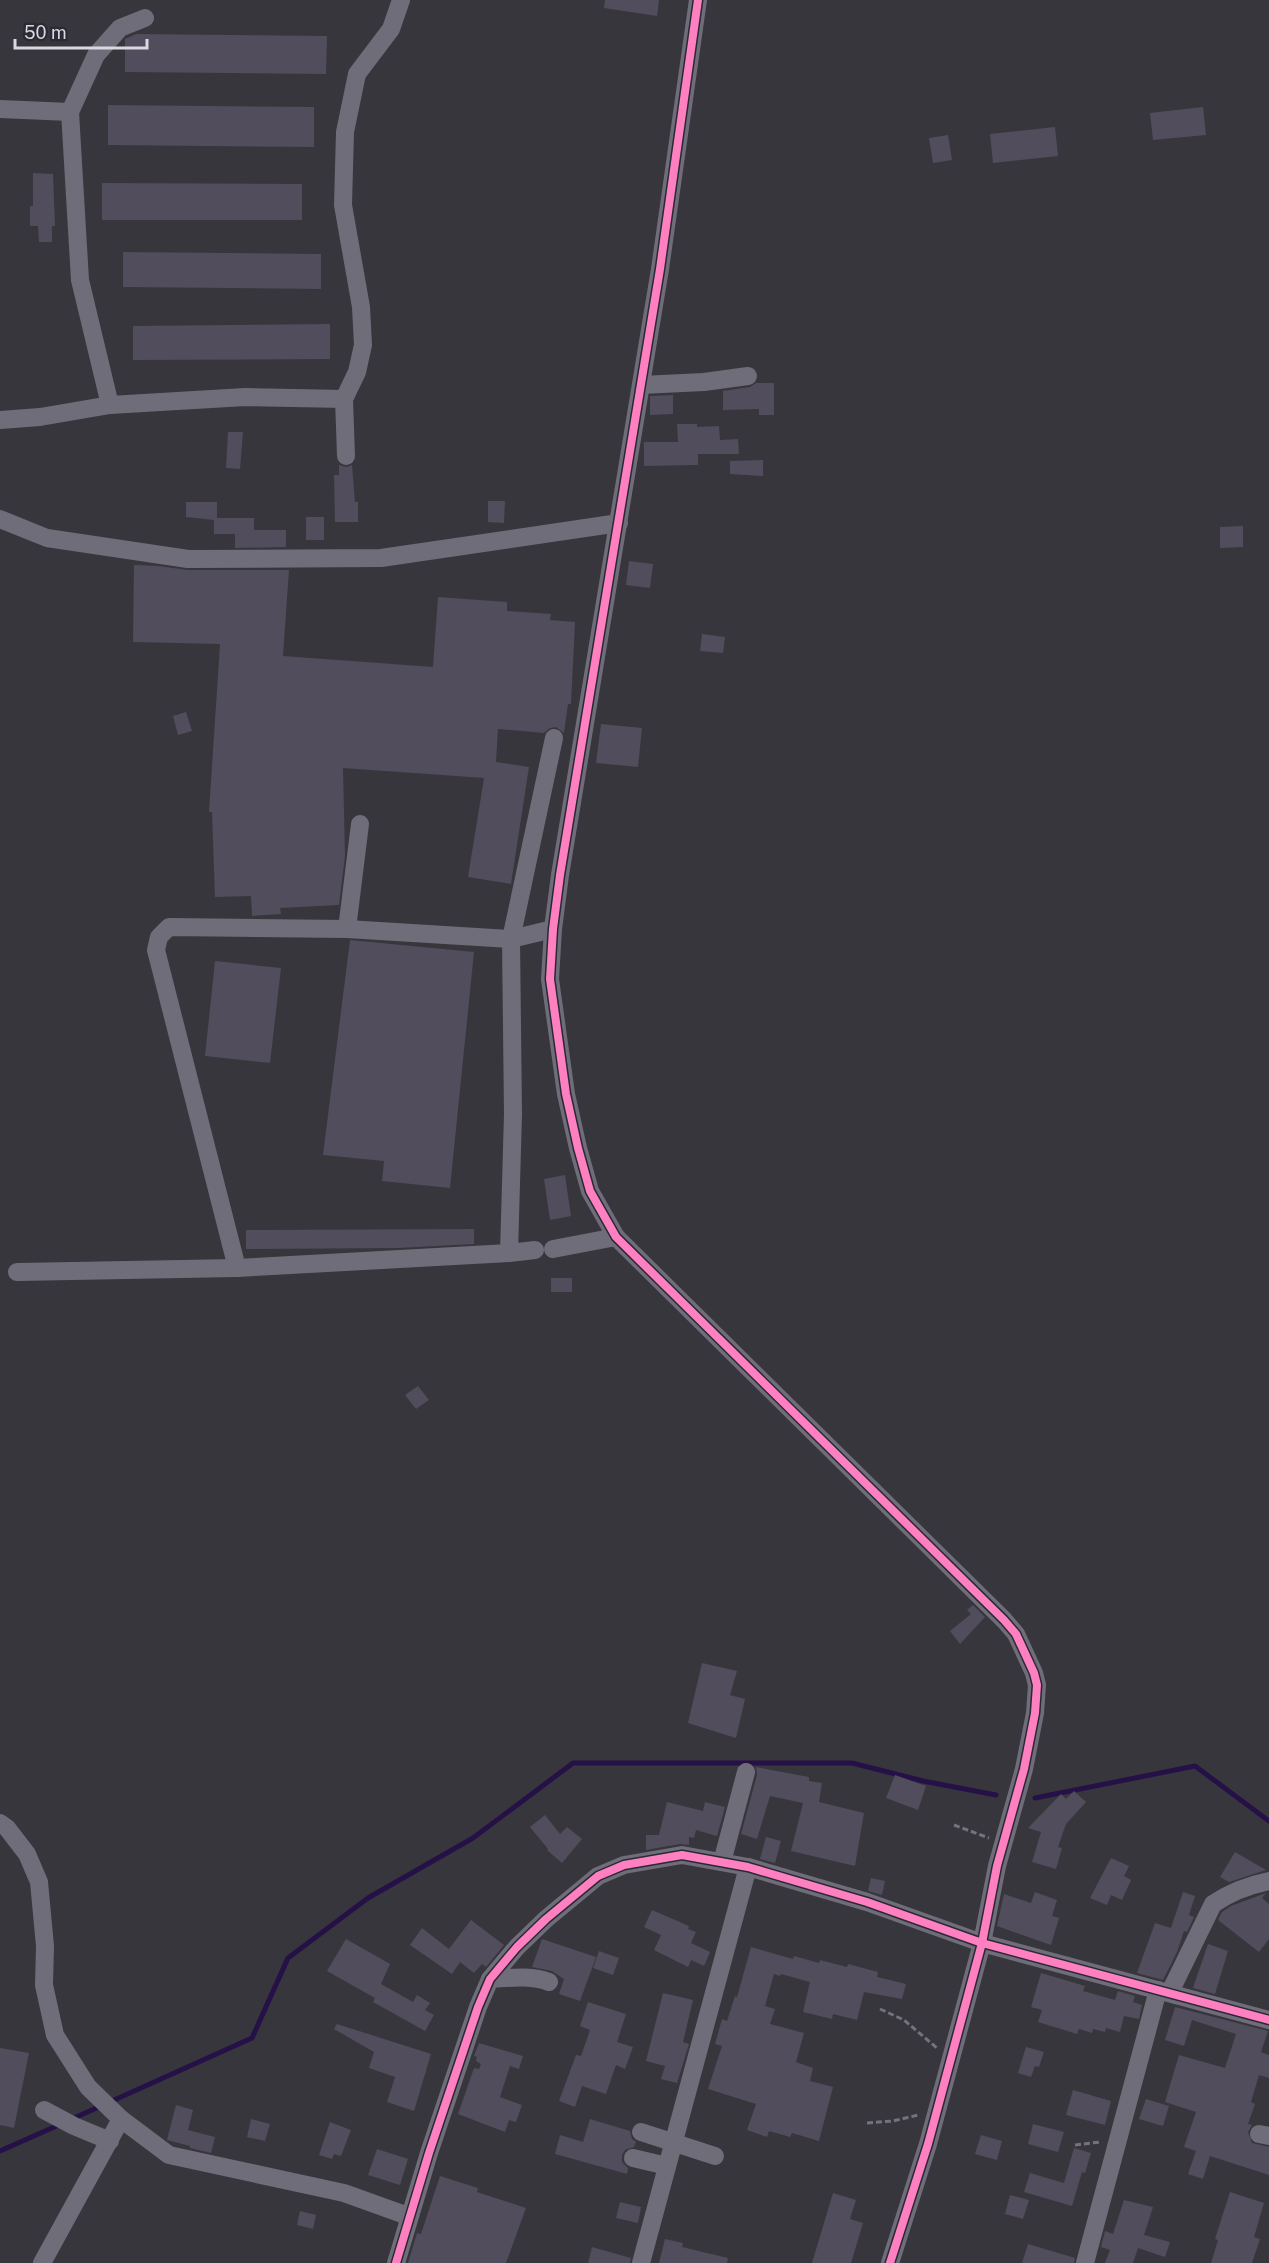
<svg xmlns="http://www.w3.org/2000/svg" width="1269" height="2263" viewBox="0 0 1269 2263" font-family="'Public Sans',sans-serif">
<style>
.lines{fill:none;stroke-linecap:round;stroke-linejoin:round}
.stream{stroke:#251147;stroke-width:5}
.building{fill:#514d5c}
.path{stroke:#74727d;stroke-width:3;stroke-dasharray:6 3;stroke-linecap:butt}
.minor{stroke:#6f6d7a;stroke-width:18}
.cycleway-casing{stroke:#2b2934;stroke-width:11}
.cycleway{stroke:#ff80c0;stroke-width:8}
</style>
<rect width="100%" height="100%" fill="#37363c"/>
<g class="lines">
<g class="stream">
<path d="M1035,1798L1195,1766L1269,1821"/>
<path d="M72,2119L252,2038L288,1958L368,1898L473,1838L573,1763H852L923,1781L996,1795"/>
<path d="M0,2151L61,2124"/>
</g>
</g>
<g class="building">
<path d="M605,0H659L657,16L604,8Z"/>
<path d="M136,34L327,36L326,74L125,72V39Z"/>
<path d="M108,105L314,107V147L108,145Z"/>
<path d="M1203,107L1206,135L1153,140L1150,113Z"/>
<path d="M1055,127L1058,156L993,163L990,134Z"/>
<path d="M948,135L952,160L933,163L929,138Z"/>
<path d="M33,173L53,174L55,226H52V242H39L38,226H30V206H33Z"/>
<path d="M102,183L302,184V220H102Z"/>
<path d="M123,252L321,254V289L123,287Z"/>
<path d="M330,324V359L133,360V326Z"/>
<path d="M756,383H774V415H759V409L723,410V391L750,387Z"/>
<path d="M673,395V414L650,415V396Z"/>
<path d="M677,424H697V427L719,426L720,440L738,439L739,454H698V465L644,466V442H678Z"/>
<path d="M228,432H243L240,469L226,468Z"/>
<path d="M763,460V476L730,474V461Z"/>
<path d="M339,465L346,467L352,465L355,502H358V522H335L334,475H339Z"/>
<path d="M488,501H505L504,523L488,522Z"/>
<path d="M186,502H217V518H254V530H286V547L235,548V534H214V520L186,517Z"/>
<rect x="306" y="517" width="18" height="23"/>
<path d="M1243,526V547L1220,548V527Z"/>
<path d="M629,561L653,564L650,588L626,585Z"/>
<path d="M134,565L158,566L188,570H289L283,656L433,667L438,597L507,602V611L551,614L550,620L575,622L571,704H568L564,733L556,727L550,728L544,733L498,729L496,762L529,767L511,884L468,877L484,778L343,768L345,856L339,905L280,908L281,914L252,916L251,896L215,897L212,812H209L220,644L133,642Z"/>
<path d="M702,634L725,637L723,653L700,651Z"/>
<path d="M186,712L192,731L178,735L173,716Z"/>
<path d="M601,724L642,728L638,767L596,763Z"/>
<path d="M350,940L474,952L450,1188L382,1181L384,1161L323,1155Z"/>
<path d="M215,961L281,968L270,1063L205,1056Z"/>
<path d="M565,1175L571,1216L550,1220L544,1179Z"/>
<path d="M474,1229V1244L398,1248L246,1249V1230Z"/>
<rect x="551" y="1278" width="21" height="14"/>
<path d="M418,1386L429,1400L416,1409L405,1395Z"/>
<path d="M973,1605L985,1617L960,1644L950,1631L971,1614L967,1610Z"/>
<path d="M702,1663L737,1671L730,1695L745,1699L736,1738L688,1723Z"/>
<path d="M756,1767L809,1777V1781L822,1783L819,1802L864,1813L855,1866L791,1851L803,1803L770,1796L757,1839L741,1834L757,1775Z"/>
<path d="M895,1775L926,1786L918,1810L886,1798Z"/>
<path d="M1074,1791L1086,1802L1066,1824L1058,1847L1062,1848L1056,1869L1032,1862L1041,1832L1028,1828L1061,1794L1066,1799Z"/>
<path d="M667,1802L703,1811L705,1802L725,1807L717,1836L696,1830L694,1838L689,1837V1845L680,1844L646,1850V1835H659Z"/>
<path d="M545,1815L560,1834L567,1827L582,1839L562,1863L547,1850L548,1849L530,1827Z"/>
<path d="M766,1837L781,1841L775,1863L760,1859Z"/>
<path d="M1235,1852L1266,1870L1229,1882L1220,1877Z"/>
<path d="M1111,1858L1129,1866L1124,1876L1131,1880L1122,1900L1111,1895L1107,1905L1090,1898Z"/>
<path d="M871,1878L885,1881L882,1895L868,1891Z"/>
<path d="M1035,1892L1057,1900L1052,1916L1059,1918L1051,1945L997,1926L1004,1894L1031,1903Z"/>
<path d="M1183,1892L1195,1896L1189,1915L1194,1917L1187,1932L1184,1931L1177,1952L1163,1980L1137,1973L1155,1923L1171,1928Z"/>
<path d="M1266,1893L1262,1898L1269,1904V1939L1259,1952L1218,1920L1222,1912L1231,1906Z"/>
<path d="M652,1910L689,1926L688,1929L696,1932L691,1943L710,1952L704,1966L691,1960L688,1967L654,1950L661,1935L644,1927Z"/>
<path d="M471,1920L504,1945L486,1967L482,1964L474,1973L460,1962L452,1974L410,1945L422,1928L449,1949Z"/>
<path d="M346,1939L390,1964L381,1984L413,2002L417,1995L430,2003L425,2010L434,2015L425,2031L373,2002L375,1998L327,1971Z"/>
<path d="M542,1939L596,1957L580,2001L559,1994L564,1979L552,1971L532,1967Z"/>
<path d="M1208,1944L1228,1951L1215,1994L1193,1988Z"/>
<path d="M751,1947L793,1959L794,1956L819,1963L820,1960L847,1967L848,1964L878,1972L877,1977L906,1984L902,1999L864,1992L857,2020L833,2014L832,2019L803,2012L810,1982L781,1974L780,1976L774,1974L765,2006L775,2009L770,2024L804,2033L796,2062L813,2068L810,2081L833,2087L819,2141L792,2133L790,2137L769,2131L767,2137L747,2130L756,2104L708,2089L722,2046L715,2044L722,2019L727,2021L735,1996L737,1997Z"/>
<path d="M599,1951L619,1958L613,1975L593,1968Z"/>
<path d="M1041,1973L1085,1986L1083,1991L1115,2000L1118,1991L1135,1996L1133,2002L1142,2005L1139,2019L1124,2016L1120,2032L1106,2028L1105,2032L1093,2029L1092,2033L1079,2029L1077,2034L1038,2022L1042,2010L1031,2007Z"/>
<path d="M663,1993L693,2000L683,2042L689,2044L677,2083L661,2079L665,2066L646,2061Z"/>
<path d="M588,2002L626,2014L617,2042L633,2047L625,2069L616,2065L606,2094L582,2086L575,2107L559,2101L576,2055L581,2056L590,2030L580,2026Z"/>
<path d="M1175,2007L1268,2031L1261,2052L1269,2055V2078L1259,2075L1251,2102L1255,2104L1248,2124L1252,2125L1248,2132L1252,2143L1269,2147V2175L1210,2156L1203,2179L1188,2174L1196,2151L1184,2147L1196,2112L1165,2102L1179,2055L1225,2068L1236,2034L1192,2020L1184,2046L1165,2040Z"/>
<path d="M337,2024L431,2054L414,2111L387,2102L395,2077L369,2068L374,2052L334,2029Z"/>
<path d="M479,2043L523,2056L519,2069L510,2066L500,2097L522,2105L516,2122L509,2120L505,2132L458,2114L474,2068L479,2069L481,2064L476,2061L477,2057L474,2056Z"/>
<path d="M1026,2047L1044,2052L1039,2067L1035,2066L1031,2077L1018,2073Z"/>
<path d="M0,2048L29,2053L14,2128L0,2125Z"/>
<path d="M1073,2090L1111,2101L1105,2125L1066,2115Z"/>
<path d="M1146,2099L1169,2106L1163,2126L1139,2119Z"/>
<path d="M176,2105L193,2110L188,2130L215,2137L211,2153L190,2148V2146L167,2140Z"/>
<path d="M251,2119L270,2124L265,2141L247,2137Z"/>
<path d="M590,2119L630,2131L632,2139L636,2142L634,2147L625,2150L622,2155V2162L628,2168L627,2174L555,2154L560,2135L583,2142Z"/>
<path d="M330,2122L351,2130L341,2156L334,2154L332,2159L319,2155Z"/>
<path d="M1033,2124L1064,2132L1058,2152L1028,2144Z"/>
<path d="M981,2135L1002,2141L997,2160L975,2154Z"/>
<path d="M1074,2148L1091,2153L1085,2173L1082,2172L1072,2206L1024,2192L1030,2173L1064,2183Z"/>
<path d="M377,2149L408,2159L400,2185L368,2175Z"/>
<path d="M440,2176L478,2188L477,2192L526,2208L506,2263H408L417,2233L421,2234Z"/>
<path d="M1230,2192L1264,2203L1254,2237L1260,2239L1252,2263H1211L1218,2240L1215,2239Z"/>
<path d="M833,2193L856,2200L850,2219L863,2223L851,2263H812Z"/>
<path d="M1010,2195L1029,2200L1023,2219L1005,2214Z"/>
<path d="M1124,2200L1153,2207L1144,2235L1170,2242L1165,2257L1138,2248L1133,2263H1105L1110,2250L1101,2247L1105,2231L1113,2234Z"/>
<path d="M620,2202L641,2207L638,2223L616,2218Z"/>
<path d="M300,2211L316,2215L313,2229L297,2225Z"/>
<path d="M665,2239L683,2243L682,2247L728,2258L727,2263H659Z"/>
<path d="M1028,2244L1075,2258L1074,2263H1022Z"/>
<path d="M592,2247L631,2258L630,2263H588Z"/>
</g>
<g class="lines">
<g class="path">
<path d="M954,1825L989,1838"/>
<path d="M880,2009L904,2020L937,2048"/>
<path d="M867,2123L893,2121L918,2115"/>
<path d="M1075,2145L1100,2142"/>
</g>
<g class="minor">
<path d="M698,0L660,269L560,875L553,929L550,979L566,1094L578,1148L590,1191L616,1237L1004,1620L1016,1634L1034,1673L1037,1685L1035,1713L1024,1769L997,1866L982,1943L928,2144L890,2263"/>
<path d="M0,109L70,112"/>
<path d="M641,385L704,382L748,376"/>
<path d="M110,405L80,280L70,112L96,55L120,28L145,18"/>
<path d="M0,420L40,417L110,405L245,397L344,399"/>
<path d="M346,456L344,399L357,372L363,345L361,307L343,205L345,132L357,74L391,29L401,0"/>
<path d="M0,519L47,538L188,559L381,558L619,523"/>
<path d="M347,929L360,824"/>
<path d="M553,1249L616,1237"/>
<path d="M509,1253L513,1114L511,939L554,738"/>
<path d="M237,1268L156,950L159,937L169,927L347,929L511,939L553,929"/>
<path d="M17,1272L237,1268L509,1253L535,1250"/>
<path d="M0,1823L7,1828L27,1854L39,1882L45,1946L44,1985L55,2035L88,2087L121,2119L169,2155L344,2193L408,2216"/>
<path d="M722,1862L746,1772"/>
<path d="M490,1979C510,1978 530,1975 549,1982"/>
<path d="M1170,1992L1213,1904C1229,1893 1249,1885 1269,1881"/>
<path d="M44,2110L74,2126L110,2141"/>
<path d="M641,2132L715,2156"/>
<path d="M1259,2134L1269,2136"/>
<path d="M633,2158L667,2166"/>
<path d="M42,2263L121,2119"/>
<path d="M396,2263L429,2153L478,2007L490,1979L517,1947L546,1919L598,1876L624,1865L682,1855L748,1867L867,1902L982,1943L1269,2020"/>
<path d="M641,2263L748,1867"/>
<path d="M1085,2263L1158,1990"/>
</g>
<g class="cycleway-casing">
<g id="cycleway">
<path d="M698,0L660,269L560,875L553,929L550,979L566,1094L578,1148L590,1191L616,1237L1004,1620L1016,1634L1034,1673L1037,1685L1035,1713L1024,1769L997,1866L982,1943L928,2144L890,2263"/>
<path d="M396,2263L429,2153L478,2007L490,1979L517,1947L546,1919L598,1876L624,1865L682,1855L748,1867L867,1902L982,1943L1269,2020"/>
</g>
</g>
<use href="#cycleway" class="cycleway"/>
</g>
<path d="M15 39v9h132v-9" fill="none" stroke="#dad8e0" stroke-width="3"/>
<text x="24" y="39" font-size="18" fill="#dad8e0" stroke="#2b2934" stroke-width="4.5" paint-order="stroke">50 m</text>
</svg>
